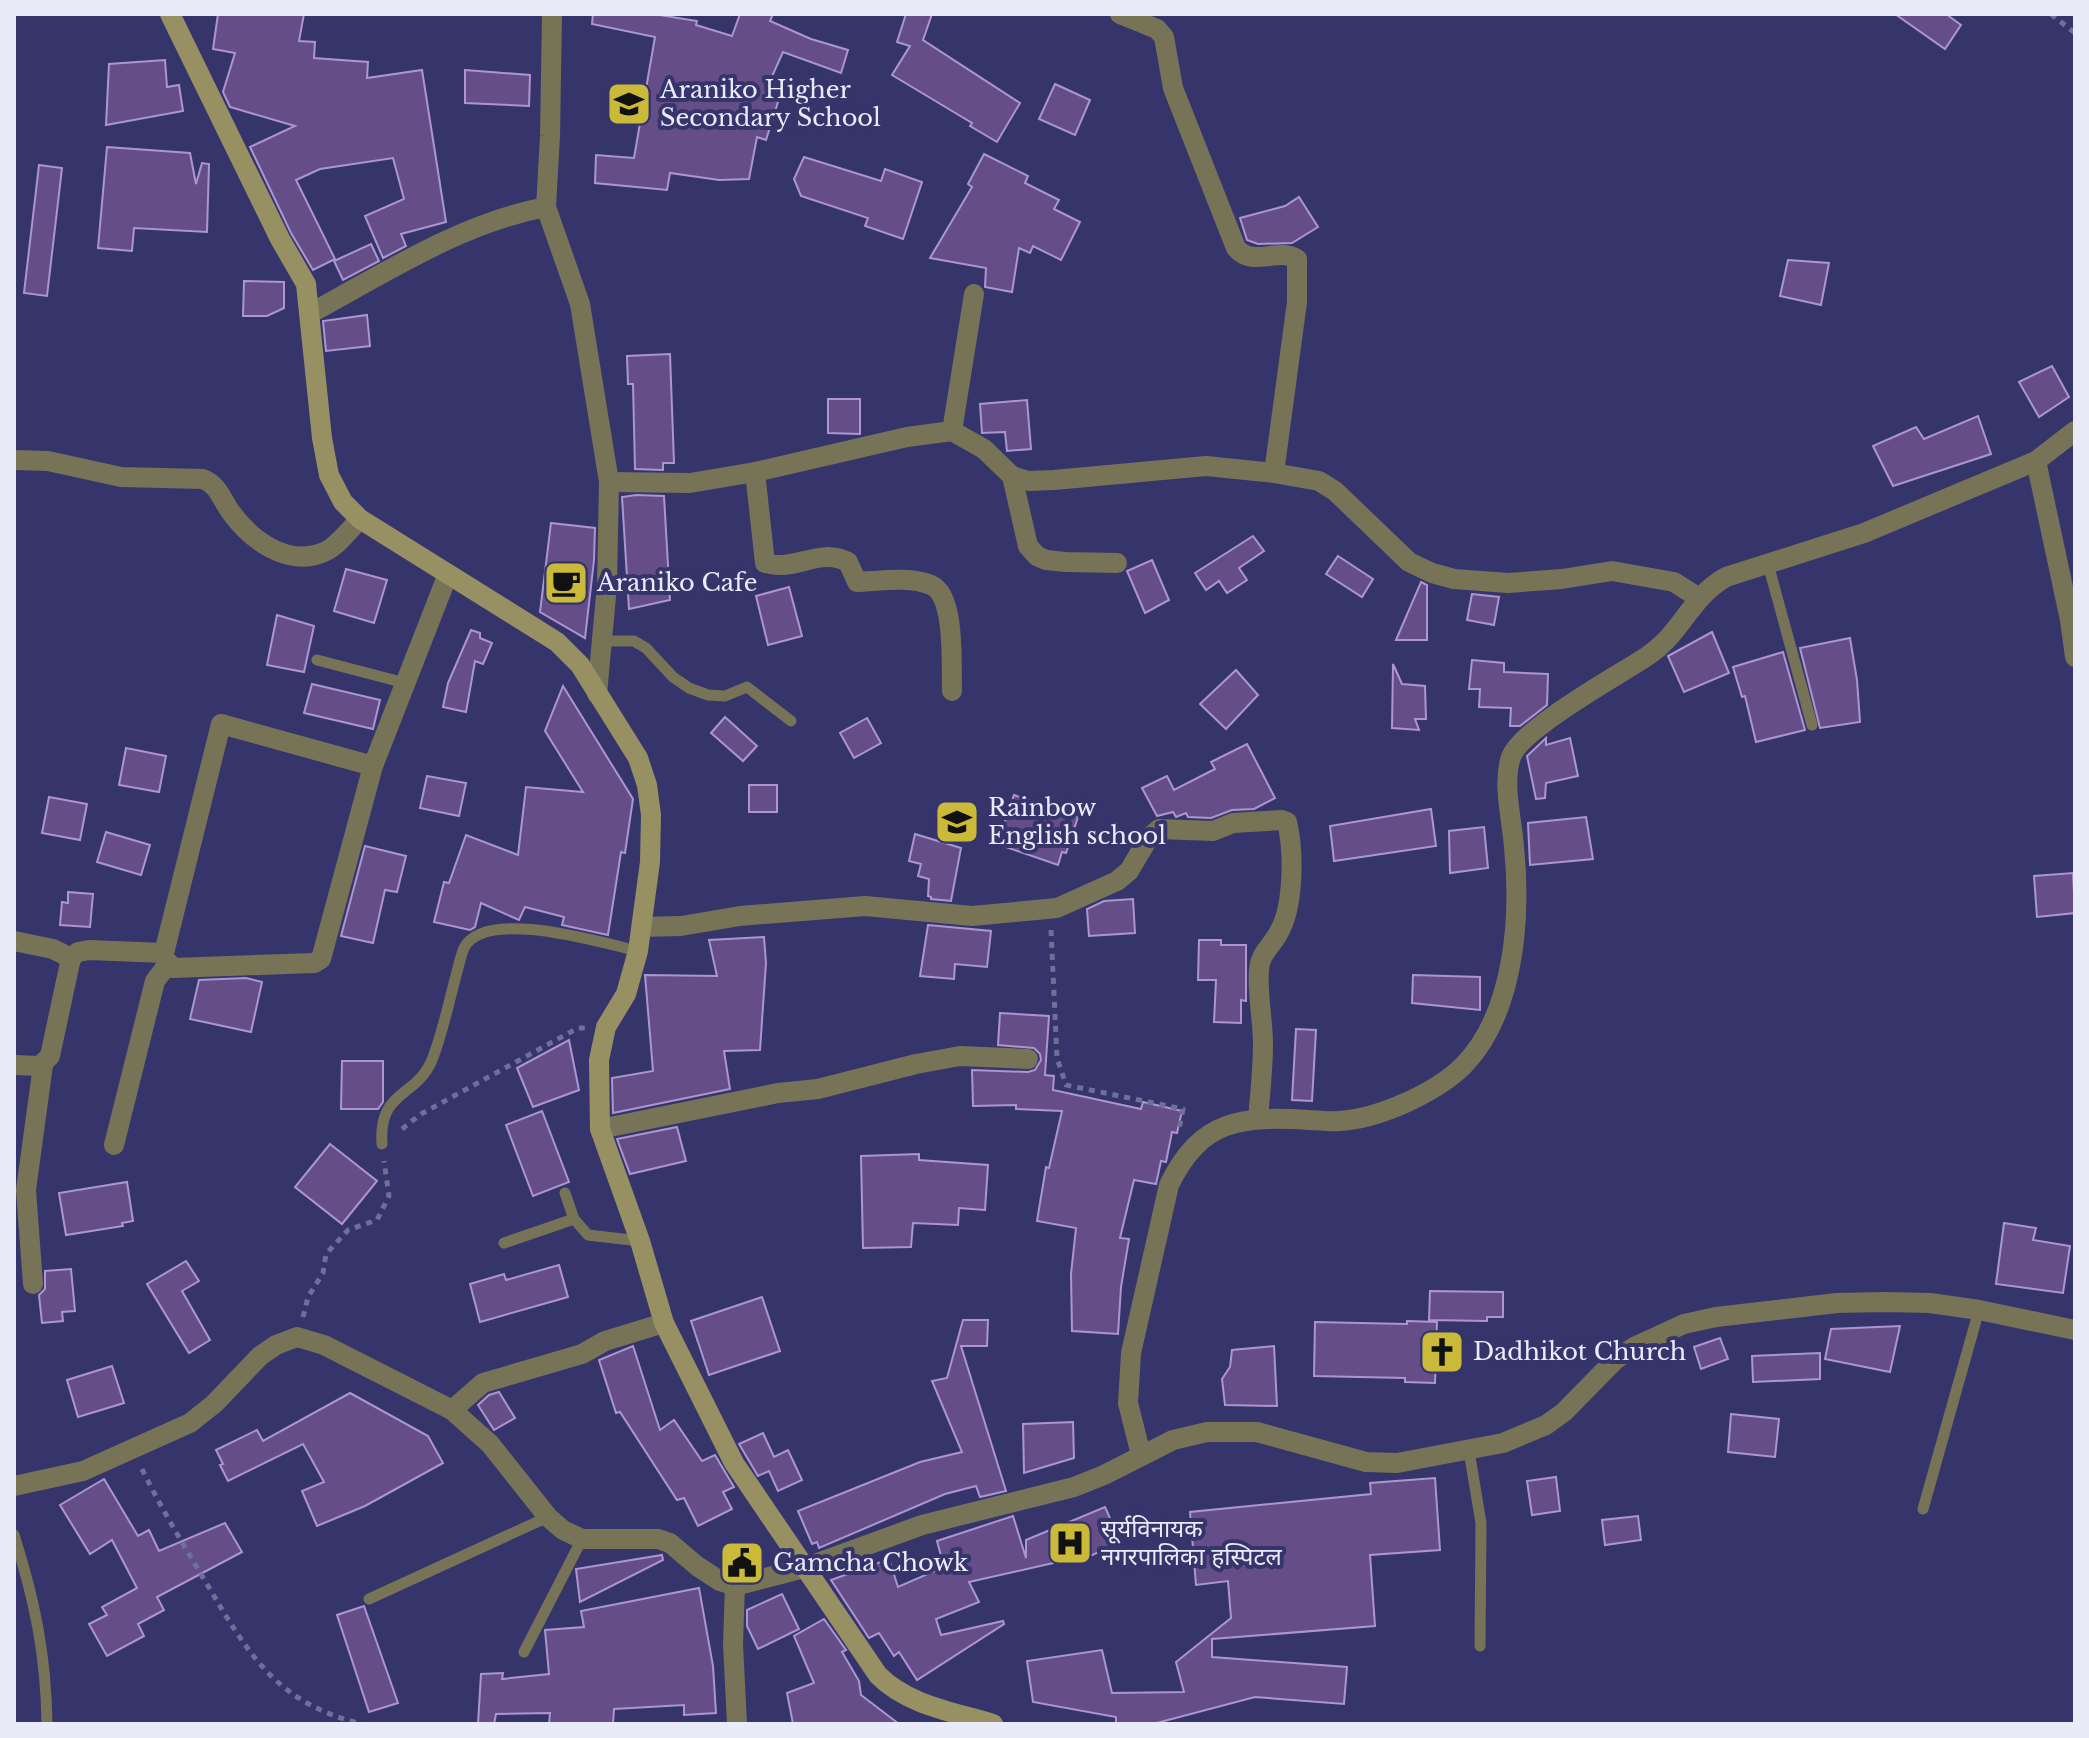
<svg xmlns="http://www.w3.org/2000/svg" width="2089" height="1738" viewBox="0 0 2089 1738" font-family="'Libre Baskerville','Noto Sans Devanagari',serif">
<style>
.building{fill:#654e87;stroke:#ac95d3;stroke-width:2}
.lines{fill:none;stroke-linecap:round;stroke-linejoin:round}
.path{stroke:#6f6f99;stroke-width:5;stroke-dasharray:6 6;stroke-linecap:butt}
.lane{stroke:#777357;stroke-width:11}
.street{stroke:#777357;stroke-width:20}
.secondary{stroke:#979063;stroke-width:20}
.labels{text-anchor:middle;stroke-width:8;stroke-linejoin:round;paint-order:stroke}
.poi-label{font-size:24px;fill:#eaebf9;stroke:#35356c;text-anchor:start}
</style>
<rect width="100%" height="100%" fill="#35356c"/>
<g class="building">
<path d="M218,14H304L299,41L315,42L314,58L368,62L367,78L422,70L446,222L401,234L406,246L383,258L365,216L404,199L393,158L320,169L296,180L335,259L313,270L291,233L250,147L295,126L230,107L223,92L235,53L213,49Z"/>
<path d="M593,14H653L697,21L696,25L732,36L740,14H773L770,21L811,39L848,50L841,73L783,52L764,94L778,102L766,140L757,137L749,179L719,180L670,173L667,190L595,183L596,155L634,158L655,37L592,24Z"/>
<path d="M906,14H932L923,40L1020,103L997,142L970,126L972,123L892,75L910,46L897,42Z"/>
<path d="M1895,14H1946L1961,25L1945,49Z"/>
<path d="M165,60L167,87L179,85L183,111L106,125L109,64Z"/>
<path d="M465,70L530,75L529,106L465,103Z"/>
<path d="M1055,84L1090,100L1075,135L1039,119Z"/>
<path d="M107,147L190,153L196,184L202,163L209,164L207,232L134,228L132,251L98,248Z"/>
<path d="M984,154L1028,176L1025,183L1059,200L1054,209L1080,222L1061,260L1033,246L1030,253L1019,248L1012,292L985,287L986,268L930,258L972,187L968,184Z"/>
<path d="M804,157L881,181L885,169L922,182L903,239L865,226L868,218L801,196L794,179Z"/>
<path d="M39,165L62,168L47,296L24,293Z"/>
<path d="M1299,197L1318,227L1292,243L1258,244L1247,240L1240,218L1285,206Z"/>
<path d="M371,244L379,261L343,280L334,261Z"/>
<path d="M1788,260L1829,263L1821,305L1780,296Z"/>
<path d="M244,281L284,282V308L267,316H243Z"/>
<path d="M367,315L370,346L326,351L323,321Z"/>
<path d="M670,354L674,463H663V470L635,469L633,384H628L627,356Z"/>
<path d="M2052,366L2069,397L2039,417L2019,382Z"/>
<path d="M828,399H860V434L828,433Z"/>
<path d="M1027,400L1031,449L1007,451L1005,432L982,433L980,404Z"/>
<path d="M1978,416L1991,454L1893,486L1873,446L1916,427L1924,439Z"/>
<path d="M636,495L664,496L670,600L629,609L622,497Z"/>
<path d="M551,523L595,528L594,560L585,638L540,612Z"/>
<path d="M1253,536L1264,551L1239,568L1247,580L1227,593L1219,581L1206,590L1195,573Z"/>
<path d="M1338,556L1373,579L1362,597L1326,574Z"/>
<path d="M1152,560L1169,600L1145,613L1127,571Z"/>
<path d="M346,569L387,580L374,623L334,611Z"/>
<path d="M1421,582L1427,585V640H1396Z"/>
<path d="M789,587L802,636L768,645L756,596Z"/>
<path d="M1472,594L1499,597L1494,625L1467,620Z"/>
<path d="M277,615L314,626L304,672L267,665Z"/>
<path d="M471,630L480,633V638L492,643L483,664L475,661L466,712L443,707L448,683Z"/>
<path d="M1712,632L1729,673L1684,692L1668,656Z"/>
<path d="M1850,638L1857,680L1860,722L1820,728L1800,648Z"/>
<path d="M1783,652L1805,730L1756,742L1745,696L1742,697L1733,667Z"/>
<path d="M1472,660L1504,663V672L1548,674L1547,705L1520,726H1510L1511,708L1479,707L1480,689H1469Z"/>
<path d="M1393,664L1402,684L1425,686L1426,719H1415L1419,730L1392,728Z"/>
<path d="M1236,670L1258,695L1226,729L1200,704Z"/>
<path d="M312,684L380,700L373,729L304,713Z"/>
<path d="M563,686L633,799L625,853L621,852L608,935L562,925L564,917L525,907L519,920L481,903L475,927L470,930L434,922L444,882L449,883L466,835L518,855L526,787L583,792L545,731Z"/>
<path d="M725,717L757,746L743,761L711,733Z"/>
<path d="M867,718L881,743L854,758L840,733Z"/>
<path d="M1546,738V745L1570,738L1578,776L1546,783L1545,798L1536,799L1527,756Z"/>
<path d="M1247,744L1275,798L1254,809L1232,810L1211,818L1188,817L1186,813L1176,817L1173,812L1157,816L1142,788L1167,776L1174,790L1215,769L1211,762Z"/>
<path d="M126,748L166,756L159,792L119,785Z"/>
<path d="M427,776L466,783L459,816L420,808Z"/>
<rect x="749" y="785" width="28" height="27"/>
<path d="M1014,795L1078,817L1066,853L1062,852L1058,865L997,844Z"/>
<path d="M49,797L87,804L80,840L42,833Z"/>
<path d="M1431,809L1436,846L1334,861L1330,826Z"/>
<path d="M1586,817L1593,859L1530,865L1528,823Z"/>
<path d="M1484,827L1488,868L1450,873L1449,831Z"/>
<path d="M106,832L150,845L141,875L97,862Z"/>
<path d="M915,834L961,848L951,901L931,899V897L928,896L929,879L918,876L921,864L909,861Z"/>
<path d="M365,846L406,856L397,892L385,890L373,943L341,936Z"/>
<path d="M2073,873L2075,913L2037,917L2034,876Z"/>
<path d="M68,892L93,894L90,927L60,925L62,902L68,903Z"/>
<path d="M1133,899L1135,933L1089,936L1087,909L1104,901Z"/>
<path d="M928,925L991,931L987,967L955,964L954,979L920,976Z"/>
<path d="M764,937L766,963L760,1050L724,1051L730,1089L613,1113L612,1078L653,1071L645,975L717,976L709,940Z"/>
<path d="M1199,940H1221V945H1246V1001L1241,1000V1023L1214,1022L1216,980H1198Z"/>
<path d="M1413,975L1480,977V1010L1412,1003Z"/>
<path d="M246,978L262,982L251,1032L190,1019L199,980Z"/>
<path d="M1000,1013L1049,1016L1045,1075L1054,1076L1053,1090L1141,1109L1143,1102L1182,1111L1177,1133L1172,1132L1166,1162L1161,1161L1156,1184L1134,1180L1120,1238L1129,1239L1121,1287L1118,1334L1072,1331L1071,1274L1076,1228L1037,1221L1046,1167L1049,1168L1062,1111L1016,1109V1105L973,1106L972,1070L1028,1072L1035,1070L1041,1060L1040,1054L1034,1048L998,1045Z"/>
<path d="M1296,1029L1316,1030L1312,1101L1292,1100Z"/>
<path d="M569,1040L579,1090L533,1107L517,1068Z"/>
<path d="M342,1061H383V1102L378,1109H341Z"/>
<path d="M542,1111L569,1182L533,1196L506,1125Z"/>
<path d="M677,1127L686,1161L630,1174L617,1139Z"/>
<path d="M330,1144L377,1181L342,1224L295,1187Z"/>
<path d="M919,1154V1160L988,1165L985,1210L959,1208L958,1225L913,1223L911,1247L863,1248L861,1156Z"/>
<path d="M127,1182L133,1221L122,1223L123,1226L66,1235L59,1193Z"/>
<path d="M2004,1223L2036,1228L2033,1240L2070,1246L2063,1293L1996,1284Z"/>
<path d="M186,1261L199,1281L182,1291L210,1340L189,1353L147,1284Z"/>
<path d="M559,1265L568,1297L480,1322L470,1284L504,1274L506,1280Z"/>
<path d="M71,1269L75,1311L62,1312L63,1321L42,1323L39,1295L45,1289V1271Z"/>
<path d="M1430,1291L1503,1292V1317H1487V1321L1429,1320Z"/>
<path d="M762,1297L780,1351L709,1375L691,1321Z"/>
<path d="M963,1320H988L987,1346H961L1006,1491L980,1497L976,1486L945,1494L819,1548L817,1542L812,1544L798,1511L920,1462L962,1452L932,1381L947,1378Z"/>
<path d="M1407,1321L1437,1322L1435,1383L1405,1382V1378L1314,1376L1315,1322L1407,1324Z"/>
<path d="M1900,1326L1890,1372L1825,1359L1831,1329Z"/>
<path d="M1720,1338L1728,1359L1701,1369L1694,1347Z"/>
<path d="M633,1346L660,1430L674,1420L702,1461L715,1455L734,1487L723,1492L732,1509L698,1526L684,1498L677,1500L620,1412L616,1413L599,1360Z"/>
<path d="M1274,1346L1277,1406L1225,1405L1222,1379L1230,1367L1232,1350Z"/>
<path d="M1820,1353V1379L1753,1382L1752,1356Z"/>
<path d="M112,1366L124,1403L78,1417L67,1380Z"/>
<path d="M499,1392L515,1418L494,1430L478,1405L489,1395Z"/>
<path d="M350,1393L428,1436L443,1463L365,1506L317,1526L302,1491L324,1482L303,1444L228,1481L220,1465L223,1464L216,1450L257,1430L263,1441Z"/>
<path d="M1731,1414L1779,1419L1775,1457L1728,1452Z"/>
<path d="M1073,1422L1074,1458L1024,1473L1023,1424Z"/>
<path d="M763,1433L774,1457L788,1450L802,1480L778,1491L769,1471L758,1476L739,1444Z"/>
<path d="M1556,1477L1560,1511L1532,1515L1527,1481Z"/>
<path d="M1435,1478L1440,1550L1370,1555L1375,1626L1212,1639V1657L1347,1667L1344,1704L1255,1697L1153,1724H1116V1717L1033,1702L1027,1661L1102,1650L1112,1693L1184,1692L1176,1662L1231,1618L1228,1581L1196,1585L1190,1512L1371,1494L1370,1483Z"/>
<path d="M104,1479L138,1536L149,1530L159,1551L225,1523L242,1552L157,1597L164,1610L138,1624L144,1636L107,1656L89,1624L107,1615L102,1607L137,1588L112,1540L90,1554L60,1505Z"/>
<path d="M1105,1507L1121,1543L1073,1563L1071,1559L969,1582L979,1602L936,1619L941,1635L1003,1621L1004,1624L917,1680L899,1652L894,1656L879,1633L869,1638L831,1580L889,1559L898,1587L944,1567L937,1541L1013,1516L1026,1558V1540Z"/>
<path d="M1638,1516L1641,1540L1605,1545L1602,1520Z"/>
<path d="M662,1555L663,1560L580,1602L576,1569Z"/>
<path d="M699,1588L713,1666L716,1713L684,1715V1705L614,1709L613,1724H549L550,1713L496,1714L494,1724H478L481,1674L503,1673L502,1679L549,1674L545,1630L584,1627L581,1611Z"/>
<path d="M782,1594L799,1629L758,1649L747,1626V1610Z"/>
<path d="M364,1606L398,1703L369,1712L337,1615Z"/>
<path d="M824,1619L846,1650L842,1652L859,1681L861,1695L899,1724H793L787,1693L814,1683L794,1636Z"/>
</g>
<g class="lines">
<g class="path">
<path d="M2051,14L2075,33"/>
<path d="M1051,930L1057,1058L1066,1085L1183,1109L1179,1130"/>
<path d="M402,1129L421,1114L578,1028H585"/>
<path d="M303,1317L308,1297L323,1273L326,1254L348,1230L377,1220L389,1196L384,1161"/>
<path d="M142,1469C161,1508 183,1544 205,1581C248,1653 275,1703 362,1724"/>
</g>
<g class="lane">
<path d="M1768,564L1812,725"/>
<path d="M602,641H634L646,648L673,677L689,688L708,695L725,696L747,687L791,721"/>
<path d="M317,660L405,683"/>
<path d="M382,1144C378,1090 416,1098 432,1060C443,1032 449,1001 457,972C459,964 461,955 464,948C485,907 602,943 638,951"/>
<path d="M565,1193L574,1219"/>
<path d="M504,1243L574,1219L588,1235L640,1241"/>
<path d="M1469,1451L1481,1523L1480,1646"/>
<path d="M1923,1509L1979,1310"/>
<path d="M14,1535C35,1601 46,1655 47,1724"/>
<path d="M369,1599L548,1517"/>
<path d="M524,1652L582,1539"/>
</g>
<g class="street">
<path d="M552,14L550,136L546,207L580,304L609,482L607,585L597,694"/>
<path d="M311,313C385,273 461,223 546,207"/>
<path d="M952,431L974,294"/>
<path d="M14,460L48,461L121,477L203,479C218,485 221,498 230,511C250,539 287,568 324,552C337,547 350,529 360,519"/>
<path d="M2036,461L2070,620L2075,657"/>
<path d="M755,472L765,563C796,572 819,547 848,562L857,582C880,581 909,576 931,585C956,595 951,667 952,691"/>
<path d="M1274,473L1319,481L1335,491L1409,562L1432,573L1454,579L1508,583L1562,579L1612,571L1674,582L1699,598"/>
<path d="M1012,476L1028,481L1054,480L1206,466L1274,473L1297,302V259C1277,247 1253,268 1236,248L1173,88L1164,37L1157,29L1120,14"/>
<path d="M609,482L690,483L755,472L907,437L952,431L984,449L1012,476L1028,546L1037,556L1046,560L1066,562L1117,563"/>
<path d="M373,766L221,724L164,953V958L173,968L314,963L321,959L373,766L448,574"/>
<path d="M642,927L681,926L740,916L865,906L972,916L1057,908L1117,881L1129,871L1148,839L1159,829L1213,831L1233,823L1282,820L1287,822C1294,851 1294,906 1279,932C1272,946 1260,953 1259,970C1257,994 1263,1020 1263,1044C1263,1069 1260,1094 1258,1119"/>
<path d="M14,941L53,949L71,958"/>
<path d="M14,1065L40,1066L50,1056L71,958L78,952L89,950L164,953"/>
<path d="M600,1129L778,1093L818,1089L916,1064L960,1056L1028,1059"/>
<path d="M114,1145L155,981L168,964"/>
<path d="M33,1284L26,1190L43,1065"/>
<path d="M452,1410L483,1383L582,1354L605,1341L664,1323"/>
<path d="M1141,1455L1128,1403L1131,1353L1169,1185C1201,1119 1241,1116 1309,1120C1319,1120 1329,1122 1339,1121C1378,1119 1436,1093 1464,1065C1515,1012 1521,916 1514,847C1512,819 1502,784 1511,757C1521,729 1617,676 1646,657C1683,633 1688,599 1726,577L1864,533L2036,461L2075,431"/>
<path d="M14,1486L83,1471L190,1423L214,1404L260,1356L276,1345L297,1337L324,1345L452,1410L490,1444L548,1517L563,1530L582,1539H658L670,1543L697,1566L720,1581L735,1586"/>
<path d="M735,1586L804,1568L922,1525L1074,1487L1104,1475L1173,1440L1207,1432H1257L1366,1462L1397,1463L1503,1443L1546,1425L1564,1412L1616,1359L1636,1346L1684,1324L1716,1317L1837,1303L1885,1302L1930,1303L1979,1310L2075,1330"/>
<path d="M735,1586L733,1644L737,1724"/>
</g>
<path class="secondary" d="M170,14L280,239L306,284L322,438L329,475L343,502L360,519L557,642L580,665L638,758L647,785L651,815L650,862L638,951L626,994L606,1027L599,1060L600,1129L640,1241L664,1323L734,1463L878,1675C907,1705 954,1712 993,1724"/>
</g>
<defs>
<g id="school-square" transform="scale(2.3)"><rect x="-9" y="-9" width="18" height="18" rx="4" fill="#cbb939" stroke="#35356c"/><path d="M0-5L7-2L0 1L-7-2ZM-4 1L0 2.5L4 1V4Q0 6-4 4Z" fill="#111"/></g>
<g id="cafe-square" transform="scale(2.3)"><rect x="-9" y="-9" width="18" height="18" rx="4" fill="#cbb939" stroke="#35356c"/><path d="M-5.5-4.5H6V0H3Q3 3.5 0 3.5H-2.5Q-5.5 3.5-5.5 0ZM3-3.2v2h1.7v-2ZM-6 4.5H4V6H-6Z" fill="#111"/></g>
<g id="church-square" transform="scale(2.3)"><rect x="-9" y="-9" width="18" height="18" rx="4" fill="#cbb939" stroke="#35356c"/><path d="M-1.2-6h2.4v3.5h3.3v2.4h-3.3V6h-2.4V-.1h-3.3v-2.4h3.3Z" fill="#111"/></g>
<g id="hospital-square" transform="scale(2.3)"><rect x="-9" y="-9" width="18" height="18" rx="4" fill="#cbb939" stroke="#35356c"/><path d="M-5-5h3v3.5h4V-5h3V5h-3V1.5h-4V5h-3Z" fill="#111"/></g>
<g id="civic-square" transform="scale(2.3)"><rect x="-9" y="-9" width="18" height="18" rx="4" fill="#cbb939" stroke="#35356c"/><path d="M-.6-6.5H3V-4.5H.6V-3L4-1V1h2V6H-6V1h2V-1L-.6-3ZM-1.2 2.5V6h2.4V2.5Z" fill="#111"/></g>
</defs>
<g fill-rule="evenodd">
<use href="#school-square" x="629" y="104"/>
<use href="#cafe-square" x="566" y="583"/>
<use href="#school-square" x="957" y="822"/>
<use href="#church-square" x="1442" y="1352"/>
<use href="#hospital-square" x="1070" y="1543"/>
<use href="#civic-square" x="742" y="1563"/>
</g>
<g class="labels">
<g class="poi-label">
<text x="660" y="98">Araniko Higher<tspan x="660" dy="28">Secondary School</tspan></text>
<text x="597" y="591">Araniko Cafe</text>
<text x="988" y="816">Rainbow<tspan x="988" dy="28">English school</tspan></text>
<text x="1473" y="1360">Dadhikot Church</text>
<text x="1101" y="1537">सूर्यविनायक<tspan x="1101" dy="28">नगरपालिका हस्पिटल</tspan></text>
<text x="773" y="1571">Gamcha Chowk</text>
</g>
</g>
<rect width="2089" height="1738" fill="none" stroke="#eaebf9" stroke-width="32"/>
</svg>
